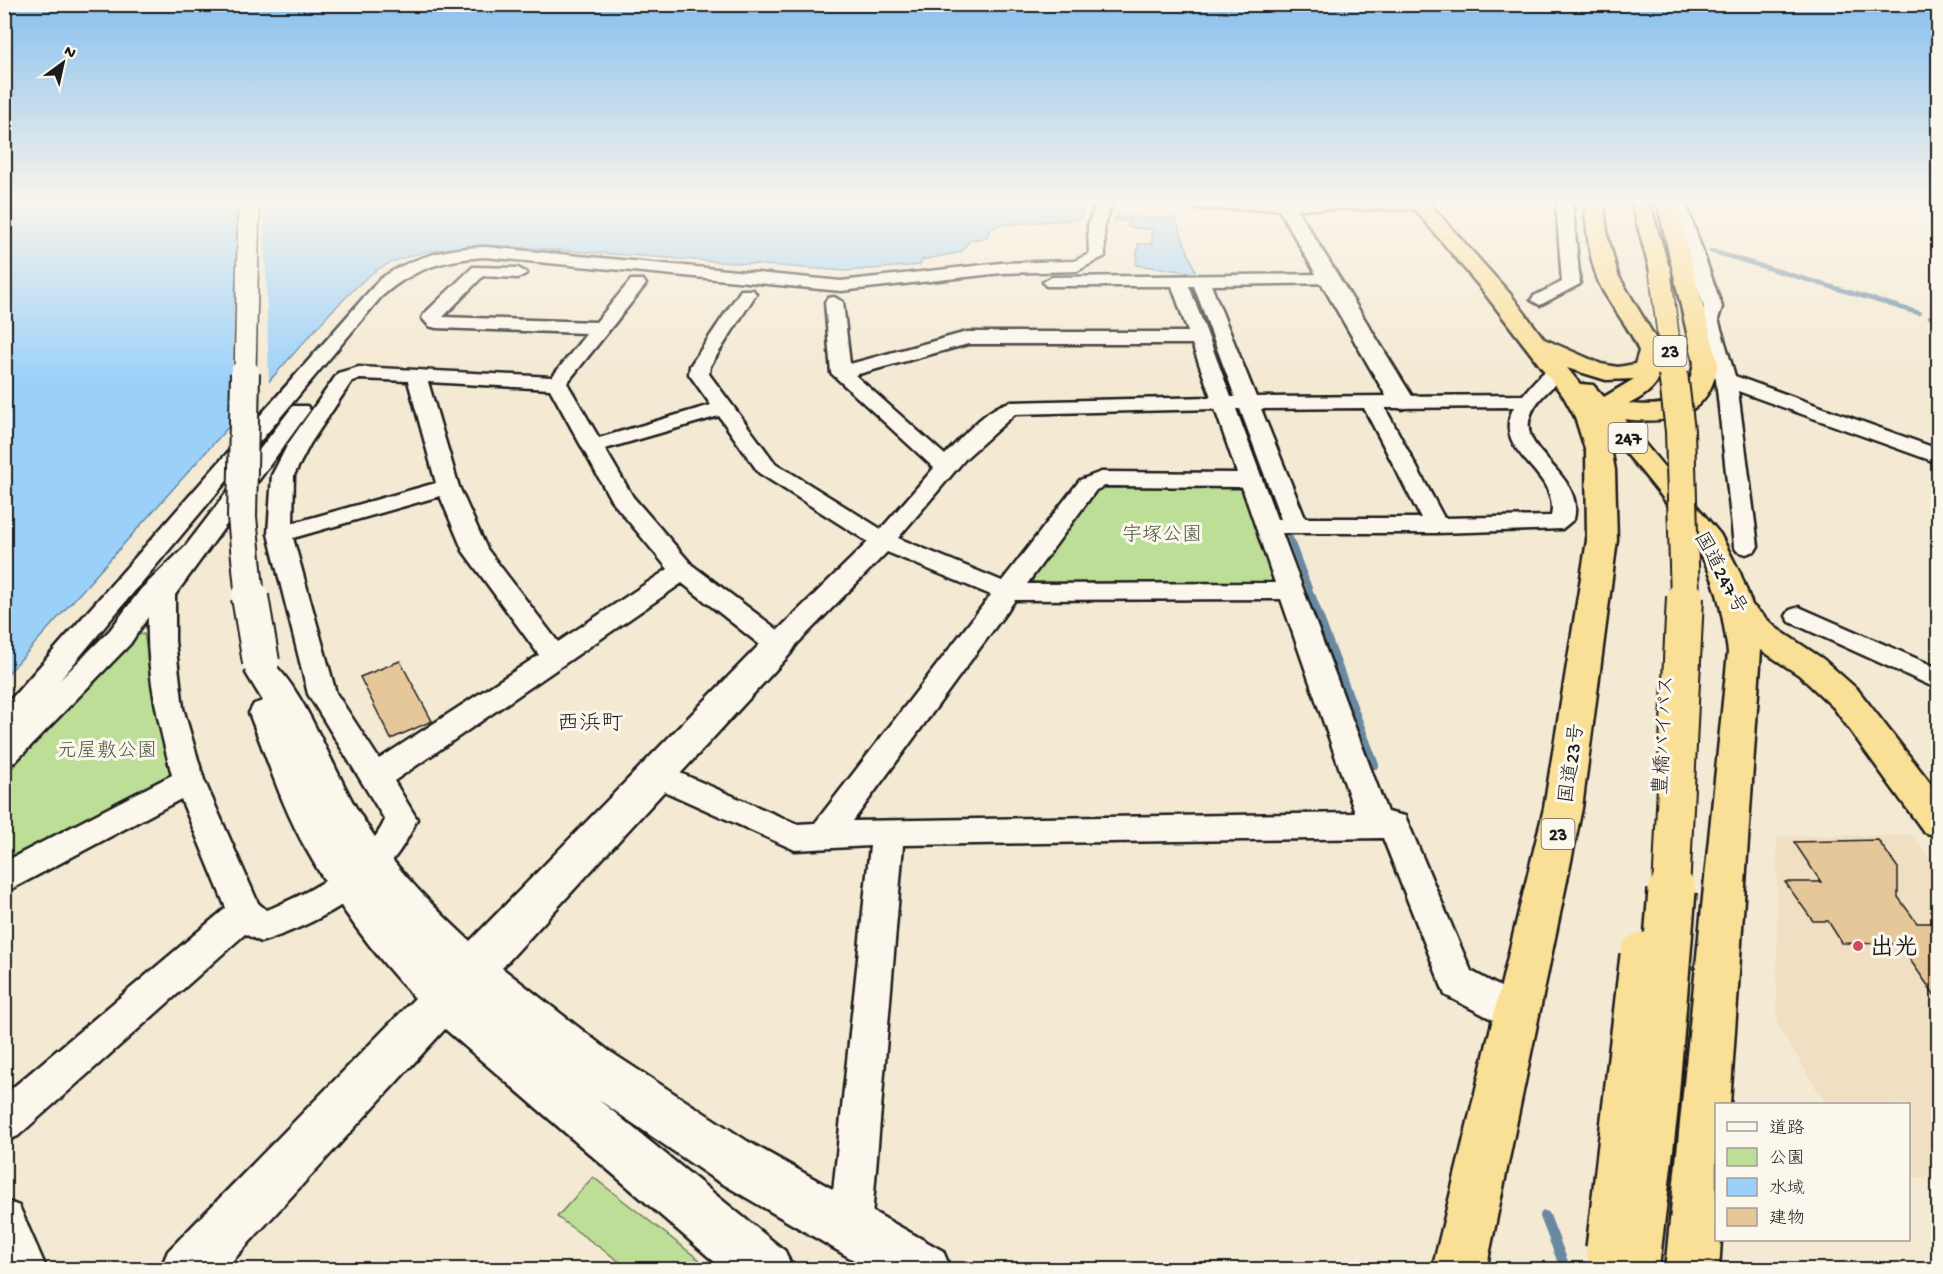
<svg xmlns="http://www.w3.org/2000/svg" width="1943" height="1274" viewBox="0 0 1943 1274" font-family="'Gochi Hand','Klee One',sans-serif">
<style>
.built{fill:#f0dfc2}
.green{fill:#bdde96;stroke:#6c7d59;stroke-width:1.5}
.water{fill:#9bd1f9;stroke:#6889a1;stroke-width:1.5}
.pier{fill:#f4e9d3}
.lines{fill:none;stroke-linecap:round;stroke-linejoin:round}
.stream-far3{stroke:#6889a1;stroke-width:4.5}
.stream-far2{stroke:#6889a1;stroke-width:6}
.stream-far1{stroke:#6889a1;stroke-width:8}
.stream{stroke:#6889a1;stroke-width:10}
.building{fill:#e5c799;stroke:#1c1c1c;stroke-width:1.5}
.street-casing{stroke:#1c1c1c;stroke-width:5}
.secondary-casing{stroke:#1c1c1c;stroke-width:5}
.highway-casing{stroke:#1c1c1c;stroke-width:5}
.street{fill:#fbf7ec;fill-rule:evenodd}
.secondary{fill:#fbf7ec;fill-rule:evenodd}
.highway{fill:#fadf96;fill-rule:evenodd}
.secondary-bridge-far2-casing{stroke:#1c1c1c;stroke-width:24;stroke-linecap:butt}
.secondary-bridge-far1-casing{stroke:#1c1c1c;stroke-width:32;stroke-linecap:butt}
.secondary-bridge-casing{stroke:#1c1c1c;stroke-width:40;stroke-linecap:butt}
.highway-bridge-far3-casing{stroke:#1c1c1c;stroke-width:24;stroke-linecap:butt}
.highway-bridge-far2-casing{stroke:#1c1c1c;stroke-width:32;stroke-linecap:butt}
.highway-bridge-far1-casing{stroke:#1c1c1c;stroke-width:40;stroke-linecap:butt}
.highway-bridge-casing{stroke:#1c1c1c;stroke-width:52;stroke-linecap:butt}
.secondary-bridge-far2{stroke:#fbf7ec;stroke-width:21}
.secondary-bridge-far1{stroke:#fbf7ec;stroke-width:28}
.secondary-bridge{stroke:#fbf7ec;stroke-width:36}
.highway-bridge-far3{stroke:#fadf96;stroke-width:21}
.highway-bridge-far2{stroke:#fadf96;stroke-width:28}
.highway-bridge-far1{stroke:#fadf96;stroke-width:36}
.highway-bridge{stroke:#fadf96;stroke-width:47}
.poi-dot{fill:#d1495b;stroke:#fbf7ec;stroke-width:2}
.labels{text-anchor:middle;stroke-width:6;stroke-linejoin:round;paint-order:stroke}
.shield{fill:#fbf7ec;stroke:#5f5e5a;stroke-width:1.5}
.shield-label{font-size:18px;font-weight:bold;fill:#1c1c1c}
.park-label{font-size:20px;fill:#4c5641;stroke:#fbf7ec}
.street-label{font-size:20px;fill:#1c1c1c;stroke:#fbf7ec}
.quarter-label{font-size:22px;fill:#1c1c1c;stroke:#fbf7ec}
.near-poi-label{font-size:24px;font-weight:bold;fill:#1c1c1c;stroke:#fbf7ec;text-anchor:start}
</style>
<rect width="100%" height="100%" fill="#f4e9d3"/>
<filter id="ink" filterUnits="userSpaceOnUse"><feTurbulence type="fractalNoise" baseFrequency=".0167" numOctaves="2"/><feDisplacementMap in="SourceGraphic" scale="12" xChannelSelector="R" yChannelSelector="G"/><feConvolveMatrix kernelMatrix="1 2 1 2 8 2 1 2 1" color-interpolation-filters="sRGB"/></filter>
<g filter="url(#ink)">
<path class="built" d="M1912,835L1938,869V1177H1909L1908,1104H1826L1777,1024V836Z"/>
<g class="green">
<path d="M1105,483L1241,485L1246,488L1277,578L1272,582L1035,583L1031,579L1097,487Z"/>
<path d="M144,634L173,775L5,871V777L40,734L136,635Z"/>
<path d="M593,1177L711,1269H630L557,1217Z"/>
</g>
<g class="water">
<path d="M5,201H1087L1079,219L998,225L990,229L986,238L970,240L961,252L922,260L920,265L846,271L489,245C454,246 400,252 371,274C357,285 344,300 330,313L5,677Z"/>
<path d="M1115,217L1175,218L1196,273L1136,265L1138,244H1152V229L1128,227L1129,221L1114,220Z"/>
</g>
<path class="pier" d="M238,201H264L269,385L230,430Z"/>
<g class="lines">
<g class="stream-far3">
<path d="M1711,251L1919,313"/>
<path d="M1930,317L1938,319"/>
</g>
<path class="stream-far2" d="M1290,538L1313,599"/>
<path class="stream-far1" d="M1312,597L1375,765"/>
<path class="stream" d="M1545,1216L1566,1270"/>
</g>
<g class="building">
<path d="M400,661L432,721L391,739L360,677Z"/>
<path d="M1878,840L1898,868V897L1917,923H1938V1000L1899,944L1842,943L1828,921H1813L1785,882H1821L1794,842Z"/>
</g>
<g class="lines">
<g class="street-casing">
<g id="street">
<path d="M1097,201H1113L1104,225L1105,256L1077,271L1001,273L841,291L485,257C445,259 412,269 381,297L60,680L110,630L141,589L185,547L293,406H307L310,410L307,414L175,595V641L183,708L204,780L258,903L266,910L272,908C314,890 365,863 385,820L308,694L268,534L272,475L288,444L338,373L359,367L552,377L587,333L436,328L429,326L422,318L424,314L473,267L518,268L527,273L518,278L483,276L443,317L596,322L631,280H643L646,284L643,288L567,383L599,438L711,405L689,374L690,366L741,290H753L756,294L710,366L709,374L775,463L881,529L934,468L831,373L825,302L828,298L834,297L843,302L850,364L967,332H1188L1172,286H1046L1043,282L1052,277L1330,274L1336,275L1339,279L1336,283L1211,285L1256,397L1523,395C1533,383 1547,363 1564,367L1567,371C1556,386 1538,396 1531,414C1515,453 1585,472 1574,519L1562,529L1437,533H1282L1387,812L1405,816L1471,971L1530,1003L1536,1015L1530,1027L1517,1032L1445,995L1383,838L903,845L871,1229L865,1244L850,1250L835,1244L829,1229L870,846L795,850L644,782L640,774L644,766L655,762L797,824L815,823L991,595L887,552L789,652L779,654L769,652L682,583L394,781L417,819C389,886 327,920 261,942L245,934L18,1136L4,1142V1095L226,908L181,799L4,893V862L172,775C158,722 146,671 148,617L130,644L15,762L4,765V707L380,279C412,257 447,248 485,247L841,281L1001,263L1074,261L1089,254L1088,225ZM1189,286H1194L1235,397H1231ZM968,344H1192L1211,397L1010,402C986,408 962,437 945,455L855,375ZM360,379L408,381L436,483L293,523L294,475L310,444L352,381ZM428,382L550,389L611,500L668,569L558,642L487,549L459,487ZM1514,407C1489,453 1561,471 1551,516L1444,518L1385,408ZM1364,408L1421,518H1305L1261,409ZM1215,409L1237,473L1101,472L1080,480L1002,581L898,538L966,458L1015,414ZM1236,409H1240L1281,519H1277ZM719,416L759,473L868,542L778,630L692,565L633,497L605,449ZM1105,486L1242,487L1275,583L1027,584L1096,490ZM440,496L463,551L539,655L379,759L336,693L293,538ZM1281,599L1355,813L853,821L1015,600Z"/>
<path d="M1190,201H1425L1427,204L1419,209H1199L1194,207Z"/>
<path d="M1556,201H1572L1580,284L1540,305L1531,300L1534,296L1562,282Z"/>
<path d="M1669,201H1685L1722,307L1718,319L1735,376L1938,449V463L1738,391L1758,546L1755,551L1746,554L1737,551L1734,546L1716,380L1700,319L1704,307Z"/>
<path d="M1799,607L1938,668V689L1790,622L1786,616L1790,610Z"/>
<path d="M4,1200L19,1206L47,1270H4Z"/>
</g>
</g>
<g class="secondary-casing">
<g id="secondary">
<path d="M1274,201H1292L1415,401L1411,406L1402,409L1393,406L1389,401Z"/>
<path d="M779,634L791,637L796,645L791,653L502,968L609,1051L747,1141L943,1251L951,1270H871L711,1177L599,1100L785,1251L793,1270H724L445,1029L224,1270H160L168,1251L415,998C373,954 336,903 306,849C282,807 267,758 249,713L254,704L263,701L246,673L251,664C259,662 269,659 276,666C307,698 332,766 355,806C385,858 426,900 470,941L767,637Z"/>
</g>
</g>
<g class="highway-casing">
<g id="highway">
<path d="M1408,201H1427L1511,295L1544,339L1601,364L1618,367L1635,364L1639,351C1630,327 1613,310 1601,287C1589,262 1586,229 1585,201H1603L1608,238L1618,275L1663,351C1666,378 1652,393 1629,404C1667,407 1687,404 1694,363L1657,201H1675L1718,363C1710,416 1672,425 1624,419L1720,534L1740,573L1752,605L1776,628L1823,659L1858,690L1938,793V837L1924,832L1834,708L1799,675L1761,650L1730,1104H1716V1240H1721L1719,1270H1665L1728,652C1724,624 1720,597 1709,571C1687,522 1643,473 1608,432L1615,470L1617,540L1582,808L1486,1270H1432L1544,808L1587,540L1586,452L1575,417L1564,397L1479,286ZM1567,368L1606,380L1634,379L1604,397L1593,385L1580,384Z"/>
<path d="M1631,201H1649L1670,271L1667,275H1653L1650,271Z"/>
</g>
</g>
<use href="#street" class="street"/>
<use href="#secondary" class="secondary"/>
<use href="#highway" class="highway"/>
<g class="secondary-bridge-far2-casing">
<path id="secondary-bridge-far2" d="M245,374L249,201"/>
</g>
<g class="secondary-bridge-far1-casing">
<path id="secondary-bridge-far1" d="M245,373L242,517L250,599"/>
</g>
<g class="secondary-bridge-casing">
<path id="secondary-bridge" d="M250,597L261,662"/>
</g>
<g class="highway-bridge-far3-casing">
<path id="highway-bridge-far3" d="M1660,271L1673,374"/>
</g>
<g class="highway-bridge-far2-casing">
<path id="highway-bridge-far2" d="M1673,373L1680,431L1685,599"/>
</g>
<g class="highway-bridge-far1-casing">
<path id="highway-bridge-far1" d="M1671,892L1685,597"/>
</g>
<g class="highway-bridge-casing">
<g id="highway-bridge">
<path d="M1610,1249L1644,956"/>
<path d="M1636,1262L1654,1111L1672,891"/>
</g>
</g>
<use href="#secondary-bridge-far2" class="secondary-bridge-far2"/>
<use href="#secondary-bridge-far1" class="secondary-bridge-far1"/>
<use href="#secondary-bridge" class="secondary-bridge"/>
<use href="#highway-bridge-far3" class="highway-bridge-far3"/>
<use href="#highway-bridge-far2" class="highway-bridge-far2"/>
<use href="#highway-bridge-far1" class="highway-bridge-far1"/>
<use href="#highway-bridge" class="highway-bridge"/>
</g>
</g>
<linearGradient id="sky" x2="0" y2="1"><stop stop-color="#89c0ef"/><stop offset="0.53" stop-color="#faf5eb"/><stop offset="1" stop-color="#faf5eb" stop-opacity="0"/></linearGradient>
<rect width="1943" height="380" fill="url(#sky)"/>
<circle class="poi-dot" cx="1858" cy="946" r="6"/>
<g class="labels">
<g class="shield">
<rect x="1653.5" y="336" width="33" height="30" rx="4.5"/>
<rect x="1608.5" y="423" width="39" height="30" rx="4.5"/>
<rect x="1541.5" y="819" width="33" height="30" rx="4.5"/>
</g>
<g class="shield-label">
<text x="1670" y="357">23</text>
<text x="1628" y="444">247</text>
<text x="1558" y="840">23</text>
</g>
<g class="park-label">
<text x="1162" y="540">宇塚公園</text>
<text x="107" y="756">元屋敷公園</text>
</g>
<g class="street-label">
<text transform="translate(1722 572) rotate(62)" y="7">国道247号</text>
<text transform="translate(1662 735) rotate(-87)" y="7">豊橋バイパス</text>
<text transform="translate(1570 763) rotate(-82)" y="7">国道23号</text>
</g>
<g class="quarter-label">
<text x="590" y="729">西浜町</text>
</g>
<g class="near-poi-label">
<text x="1870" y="954">出光</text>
</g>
</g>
<rect width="1943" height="1274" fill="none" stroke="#fbf7ec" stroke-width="24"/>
<rect x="12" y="12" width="1919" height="1250" fill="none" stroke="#1c1c1c" stroke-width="2" filter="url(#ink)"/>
<rect x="1715" y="1103" width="195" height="138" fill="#fbf7ec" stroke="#a29f99" stroke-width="1.5"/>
<rect x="1727" y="1122" width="30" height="9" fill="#fbf7ec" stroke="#a29f99" stroke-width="1.5"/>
<text x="1769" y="1133" font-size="18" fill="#1c1c1c">道路</text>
<rect x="1727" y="1148" width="30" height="18" fill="#bdde96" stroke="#a29f99" stroke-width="1.5"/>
<text x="1769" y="1163" font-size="18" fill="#1c1c1c">公園</text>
<rect x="1727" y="1178" width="30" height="18" fill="#9bd1f9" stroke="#a29f99" stroke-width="1.5"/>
<text x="1769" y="1193" font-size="18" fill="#1c1c1c">水域</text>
<rect x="1727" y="1208" width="30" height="18" fill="#e5c799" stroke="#a29f99" stroke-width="1.5"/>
<text x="1769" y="1223" font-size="18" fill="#1c1c1c">建物</text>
<g transform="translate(63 63) rotate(33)" stroke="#fbf7ec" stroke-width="4.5" paint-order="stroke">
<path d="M0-4.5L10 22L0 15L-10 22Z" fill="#1c1c1c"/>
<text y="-9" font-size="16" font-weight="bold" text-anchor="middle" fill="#1c1c1c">N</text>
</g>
</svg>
